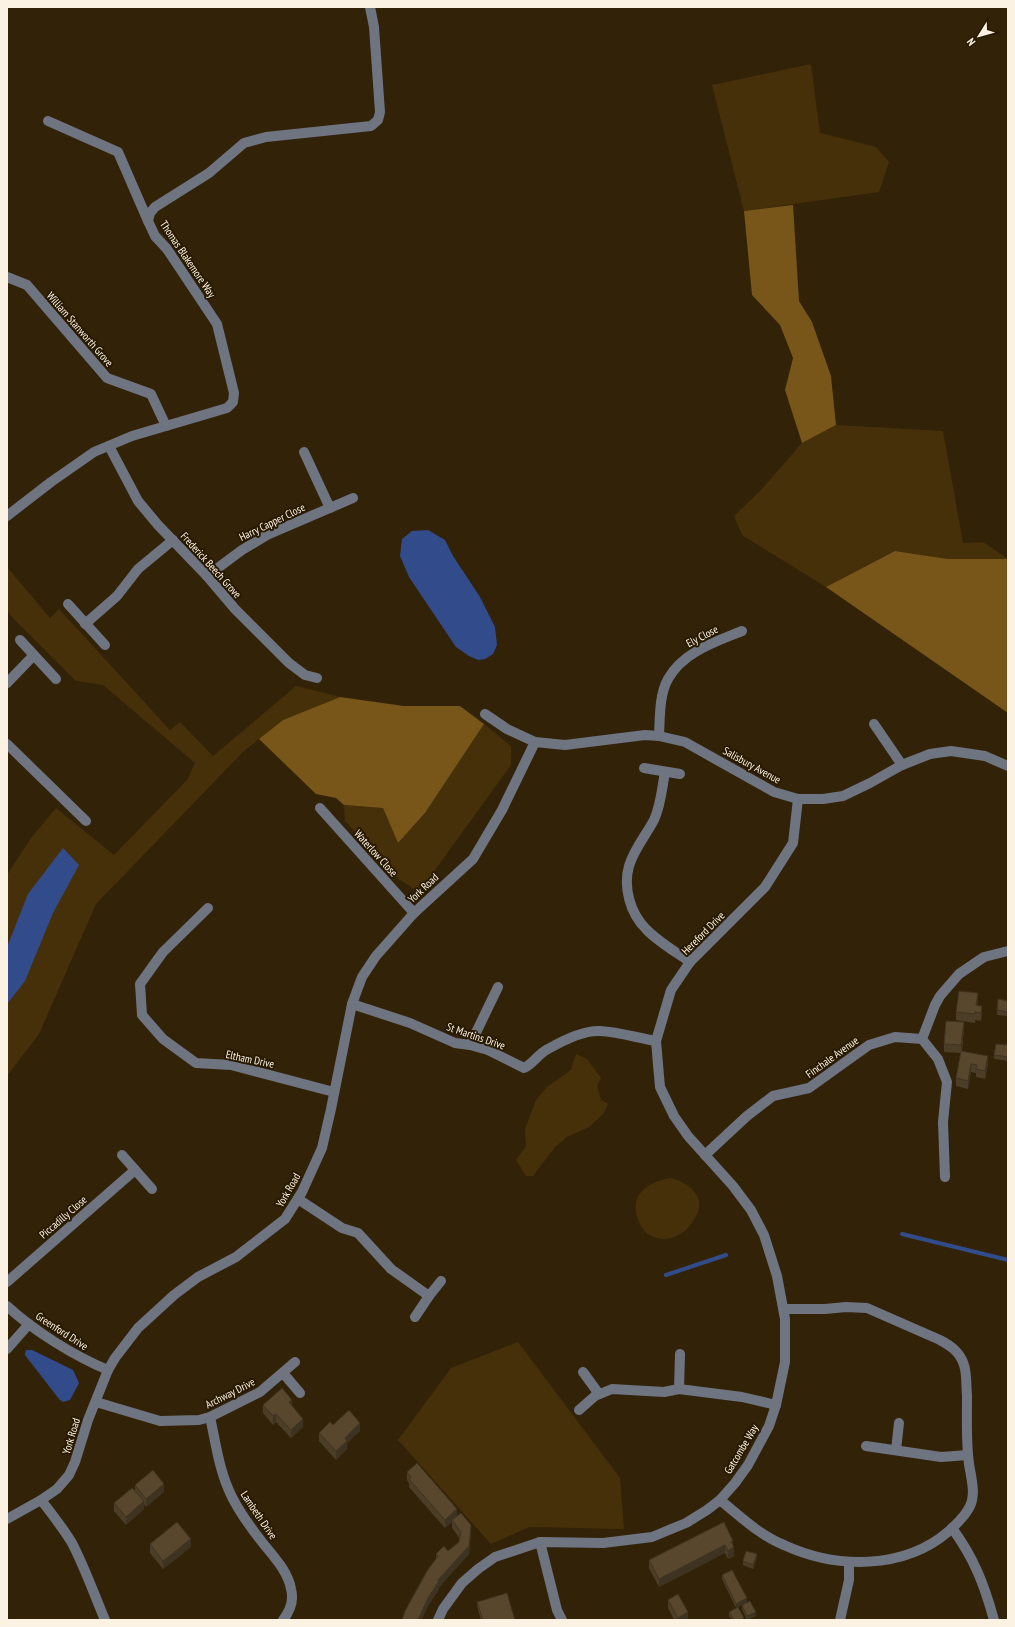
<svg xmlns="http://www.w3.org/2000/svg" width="1015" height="1627" viewBox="0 0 1015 1627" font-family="'PT Sans Narrow',sans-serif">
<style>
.green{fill:#463009}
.forest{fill:#785519}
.water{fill:#324c8b}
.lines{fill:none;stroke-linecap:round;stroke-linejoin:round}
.stream{stroke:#324c8b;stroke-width:4}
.minor{stroke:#6f7481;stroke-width:10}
.wall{fill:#4c3d27}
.shaded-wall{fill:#3e3220}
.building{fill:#58472d;stroke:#3e3220}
.labels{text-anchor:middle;stroke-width:4;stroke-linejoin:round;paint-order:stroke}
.street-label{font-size:11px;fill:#fcf2e3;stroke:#281901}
</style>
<rect width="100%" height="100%" fill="#322208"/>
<g class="green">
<path d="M811,64L820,133L876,147L889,162L879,192L744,211L712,85Z"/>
<path d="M836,425L943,431L963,543L983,542L1008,559H948L895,551L826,587L742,535L734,516L761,490L802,443Z"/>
<path d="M7,567L50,618L59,609L170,730L180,722L213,756L296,686L340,697L283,720L244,751L96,904L39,1034L7,1076V875L31,838L56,808L114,855L187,780L195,763L103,685L76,681L13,618L7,611Z"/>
<path d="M484,724L511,746V765L419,892L397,878L345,821L344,805L383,808L398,843L425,813Z"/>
<path d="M576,1054L587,1059L601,1078L597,1086L601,1100L608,1104L603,1114L589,1127L567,1137L555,1147L533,1176H526L516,1160L526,1146L525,1129L536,1100L547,1087L571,1070Z"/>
<path d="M670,1178C683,1180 702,1192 699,1208C694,1230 669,1248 648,1234C643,1231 640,1225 638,1219C629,1194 648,1182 670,1178Z"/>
<path d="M518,1342L620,1478L624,1529L529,1527L491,1544L398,1440L451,1368Z"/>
</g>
<g class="forest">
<path d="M793,205L799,301L812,322L831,376L836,425L802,443L785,390L793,358L780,325L752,295L744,211Z"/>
<path d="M895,551L948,559H1008V713L826,587Z"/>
<path d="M340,697L404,706H460L484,724L425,813L398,843L383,808L344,805L336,798L316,794L259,739L283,720Z"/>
</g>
<g class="water">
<path d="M428,530L445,540L453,556L480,597L495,627L497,645L493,654L485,659L478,660L469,656L456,647L409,577L400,556L402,539L412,531Z"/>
<path d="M63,848L79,865L53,913L25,981L7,1004V947L28,894Z"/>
<path d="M26,1350H32L73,1370L79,1383L70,1400L63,1402L59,1399L25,1355Z"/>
</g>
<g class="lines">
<g class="stream">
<path d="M902,1234L1008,1260"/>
<path d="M666,1275L726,1255"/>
</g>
<g class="minor">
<path d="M48,121L118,152L148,221"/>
<path d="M7,277L27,285L107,378L151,394L166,426"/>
<path d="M109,446L138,501L158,525L207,576L235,609L289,663L305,675L317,678"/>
<path d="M304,452L330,508"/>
<path d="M7,516L51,482L94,452L132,436L227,408L233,402L234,393L217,324L167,249L155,236L148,221L150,213L155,207L209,173L244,143L266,137L371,126L378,120L380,112L374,27L370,7"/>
<path d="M207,576L242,550L267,535L353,498"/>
<path d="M68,604L105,645"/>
<path d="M85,624L117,596L138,569L173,540"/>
<path d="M20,640L56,679"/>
<path d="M7,683L34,655"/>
<path d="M485,714L507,729L535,742L565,745L645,735L659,736L685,742L774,792L798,799H823L843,796L870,783L902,765L930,754L951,751L985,756L1008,766"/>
<path d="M874,724L902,765"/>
<path d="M659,736C660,718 659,695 668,679C683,652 715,642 742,631"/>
<path d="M7,744L86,821"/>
<path d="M644,768L680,774"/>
<path d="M665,772C662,788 661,805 654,820C646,835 634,849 629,866C623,887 630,913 646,929C657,941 676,952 690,962"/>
<path d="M320,808L414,913"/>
<path d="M208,908L163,952L140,984L142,1015L163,1039L196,1063L231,1065L334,1092"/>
<path d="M352,1004L410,1023L455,1043L470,1045L488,1050L524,1068C533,1064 538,1054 548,1049C562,1041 583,1030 600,1031C619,1032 638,1038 656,1041"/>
<path d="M470,1045L498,987"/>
<path d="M122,1155L152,1189"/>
<path d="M705,1155L747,1116L773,1096L809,1088L869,1045L895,1037L922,1039"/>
<path d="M945,1177L943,1122L947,1082L938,1059L922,1039L935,1005L940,996L959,974L984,957L1008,951"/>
<path d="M298,1199L342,1228L358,1233L391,1269L429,1296L415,1317"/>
<path d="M7,1282L135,1170"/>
<path d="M429,1296L441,1281"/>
<path d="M7,1306C34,1331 74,1356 108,1370"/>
<path d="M7,1349L29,1324"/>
<path d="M583,1372L599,1394"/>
<path d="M283,1373L300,1393"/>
<path d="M679,1389L680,1354"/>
<path d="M96,1402L160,1421L199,1420L210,1417L260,1392L295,1362"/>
<path d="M579,1410L595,1396L612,1389L664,1392L679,1389L742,1397L776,1405"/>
<path d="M210,1417C216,1444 219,1471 232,1497C240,1513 251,1528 262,1542C273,1556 288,1571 291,1589C294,1600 290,1611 283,1620"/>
<path d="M866,1446L941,1457L968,1455"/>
<path d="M896,1450L899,1423"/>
<path d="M720,1500C740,1516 759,1535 784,1545C836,1569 904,1570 949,1531C957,1523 965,1517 970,1506C976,1494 971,1477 969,1464C966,1442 967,1418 967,1395C966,1386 967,1374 964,1365C960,1352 951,1346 940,1340L867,1308L846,1307L825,1309H784"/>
<path d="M7,1519L41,1500"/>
<path d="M952,1528C974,1558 984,1584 994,1620"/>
<path d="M540,1542L557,1610L562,1620"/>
<path d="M105,1620C94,1594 85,1568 72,1543C63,1528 52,1514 41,1500L57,1489L69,1475L75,1462L88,1420L108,1370L115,1358L138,1328L174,1295L198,1277L236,1257L285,1219L302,1192L322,1148L331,1109L352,1004L362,977L376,956L414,913L473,859L502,810L535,742"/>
<path d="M438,1620L443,1609L462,1583L478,1569L495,1557L540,1542L603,1543L652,1537L686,1523L707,1510L720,1500L735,1483L748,1465L769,1426L776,1405L785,1362V1319L777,1276L764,1235L751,1210L733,1186L688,1136L674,1116L660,1087L656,1041L671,990L690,962L765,887L793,843L798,799"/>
<path d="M840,1620L849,1580V1562"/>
</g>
</g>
<g class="wall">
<path d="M1008,1001V1016L997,1015V1010Z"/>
<path d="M978,1002L977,1006L982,1014L981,1021L975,1020V1023L956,1020V1012Z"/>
<path d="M964,1030L962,1051L988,1064L985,1079L976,1077V1073L971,1072L968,1089L956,1086V1078L961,1053L944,1052V1044Z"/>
<path d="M1008,1045V1061L994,1059V1055Z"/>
<path d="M263,1405H292L303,1427L291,1438L276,1422L273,1425L263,1413Z"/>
<path d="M333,1425L360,1431L347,1443V1449L336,1460L319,1441V1433Z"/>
<path d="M407,1472L457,1516L471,1533L469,1554L439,1587V1589L428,1606L436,1558V1554L448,1551L459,1542L460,1539L452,1528V1522L445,1528L409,1487V1483L407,1480Z"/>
<path d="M135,1485L164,1492L146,1507L144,1504V1509L126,1525L114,1511V1503L135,1490Z"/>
<path d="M724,1522L733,1545L734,1556L728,1559L725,1553L659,1587L649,1568V1560Z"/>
<path d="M150,1544L191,1547L163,1569L150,1553Z"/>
<path d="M757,1558L753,1569L743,1565V1561Z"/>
<path d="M722,1575L747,1602L736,1608L722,1579Z"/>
<path d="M668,1600L688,1620H674L668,1608Z"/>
<path d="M477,1602L515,1620H481L477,1606Z"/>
<path d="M742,1605L756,1616L747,1620L742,1609Z"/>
<path d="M729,1612L744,1620H732L729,1616Z"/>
</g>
<g class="shaded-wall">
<path d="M978,993V1002L976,1014V1005Z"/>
<path d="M982,1006V1014L981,1021V1013Z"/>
<path d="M964,1022V1030L961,1053V1045Z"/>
<path d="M988,1056V1064L985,1079V1071Z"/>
<path d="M971,1064V1072L968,1089V1081Z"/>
<path d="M292,1400V1408L289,1402Z"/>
<path d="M276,1414V1422L273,1425V1416Z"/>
<path d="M303,1419V1427L291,1438V1430Z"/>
<path d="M360,1423V1431L347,1443V1449L336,1460V1451L345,1438Z"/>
<path d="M164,1484V1492L146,1507V1499Z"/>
<path d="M144,1501V1509L126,1525V1517Z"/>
<path d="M457,1509V1517L452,1520V1522L445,1528V1520Z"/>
<path d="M471,1525V1533L469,1554L439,1587V1589L428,1606L422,1620H418L428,1598Z"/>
<path d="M191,1539V1547L163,1569V1561Z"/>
<path d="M733,1541V1548L734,1547V1556L728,1559V1551L731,1542Z"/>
<path d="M725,1545V1553L659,1587V1579Z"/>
<path d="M757,1554V1558L753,1569V1565Z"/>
<path d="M747,1598V1602L736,1608V1604Z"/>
<path d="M688,1612V1620H678V1618Z"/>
<path d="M756,1612V1616L747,1620V1616Z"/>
</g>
<g class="building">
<path d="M959,991L978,993L976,1005L982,1006L981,1013L975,1012V1014L956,1012Z"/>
<path d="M998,999L1008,1001V1012L997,1010Z"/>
<path d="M946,1021L964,1022L961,1045L944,1044Z"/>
<path d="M996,1044L1008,1045V1057L994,1055Z"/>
<path d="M961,1051L988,1056L985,1071L976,1069L977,1065L971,1064L968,1081L956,1078Z"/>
<path d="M282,1388L292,1400L289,1402L303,1419L291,1430L276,1414L273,1416L263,1405Z"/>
<path d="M349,1410L360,1423L345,1438L347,1441L336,1451L319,1433L330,1422L333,1425Z"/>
<path d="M417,1463L457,1509L445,1520L409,1479L411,1477L407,1472Z"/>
<path d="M153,1470L164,1484L146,1499L135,1485Z"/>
<path d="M132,1488L144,1501L126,1517L114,1503Z"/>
<path d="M461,1513L471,1525L469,1546L438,1580L439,1581L428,1598L418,1620H402L405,1611L427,1571L438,1556L436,1554L444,1546L448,1551L459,1542L461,1532L452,1520Z"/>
<path d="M177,1522L191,1539L163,1561L150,1544Z"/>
<path d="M724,1522L733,1541L731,1542L734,1547L728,1551L725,1545L659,1579L649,1560Z"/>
<path d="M746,1551L757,1554L753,1565L743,1561Z"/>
<path d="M732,1570L747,1598L736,1604L722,1575Z"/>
<path d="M507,1593L515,1620H483L477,1602Z"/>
<path d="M678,1594L688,1612L678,1618L668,1600Z"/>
<path d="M750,1601L756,1612L747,1616L742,1605Z"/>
<path d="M738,1607L744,1618L740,1620H734L729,1612Z"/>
</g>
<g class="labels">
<g class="street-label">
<text transform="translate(188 259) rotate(56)" y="4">Thomas Blakemore Way</text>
<text transform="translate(80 329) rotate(49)" y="4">William Stanworth Grove</text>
<text transform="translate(272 522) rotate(-26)" y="4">Harry Capper Close</text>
<text transform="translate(211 565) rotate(48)" y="4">Frederick Beech Grove</text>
<text transform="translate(702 636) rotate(-28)" y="4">Ely Close</text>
<text transform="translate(752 765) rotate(29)" y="4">Salisbury Avenue</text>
<text transform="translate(376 853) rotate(48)" y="4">Waterlow Close</text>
<text transform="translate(423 888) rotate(-43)" y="4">York Road</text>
<text transform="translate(703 933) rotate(-45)" y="4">Hereford Drive</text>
<text transform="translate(476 1036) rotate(19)" y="4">St Martins Drive</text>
<text transform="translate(832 1057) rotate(-36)" y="4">Finchale Avenue</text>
<text transform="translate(250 1059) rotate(12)" y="4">Eltham Drive</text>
<text transform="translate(288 1190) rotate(-60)" y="4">York Road</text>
<text transform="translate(63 1217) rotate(-41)" y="4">Piccadilly Close</text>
<text transform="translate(62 1331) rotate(33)" y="4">Greenford Drive</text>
<text transform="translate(230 1393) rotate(-27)" y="4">Archway Drive</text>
<text transform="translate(71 1436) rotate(-73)" y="4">York Road</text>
<text transform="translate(741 1449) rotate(-59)" y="4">Gatcombe Way</text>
<text transform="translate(259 1515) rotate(56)" y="4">Lambeth Drive</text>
</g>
</g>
<rect width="1015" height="1627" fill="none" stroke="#fcf2e3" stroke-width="16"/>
<g transform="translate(979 36) rotate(233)" stroke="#281901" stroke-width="3" paint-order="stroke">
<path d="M0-3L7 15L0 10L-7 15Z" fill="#fcf2e3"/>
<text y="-6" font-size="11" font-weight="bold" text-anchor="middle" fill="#fcf2e3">N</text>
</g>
</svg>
